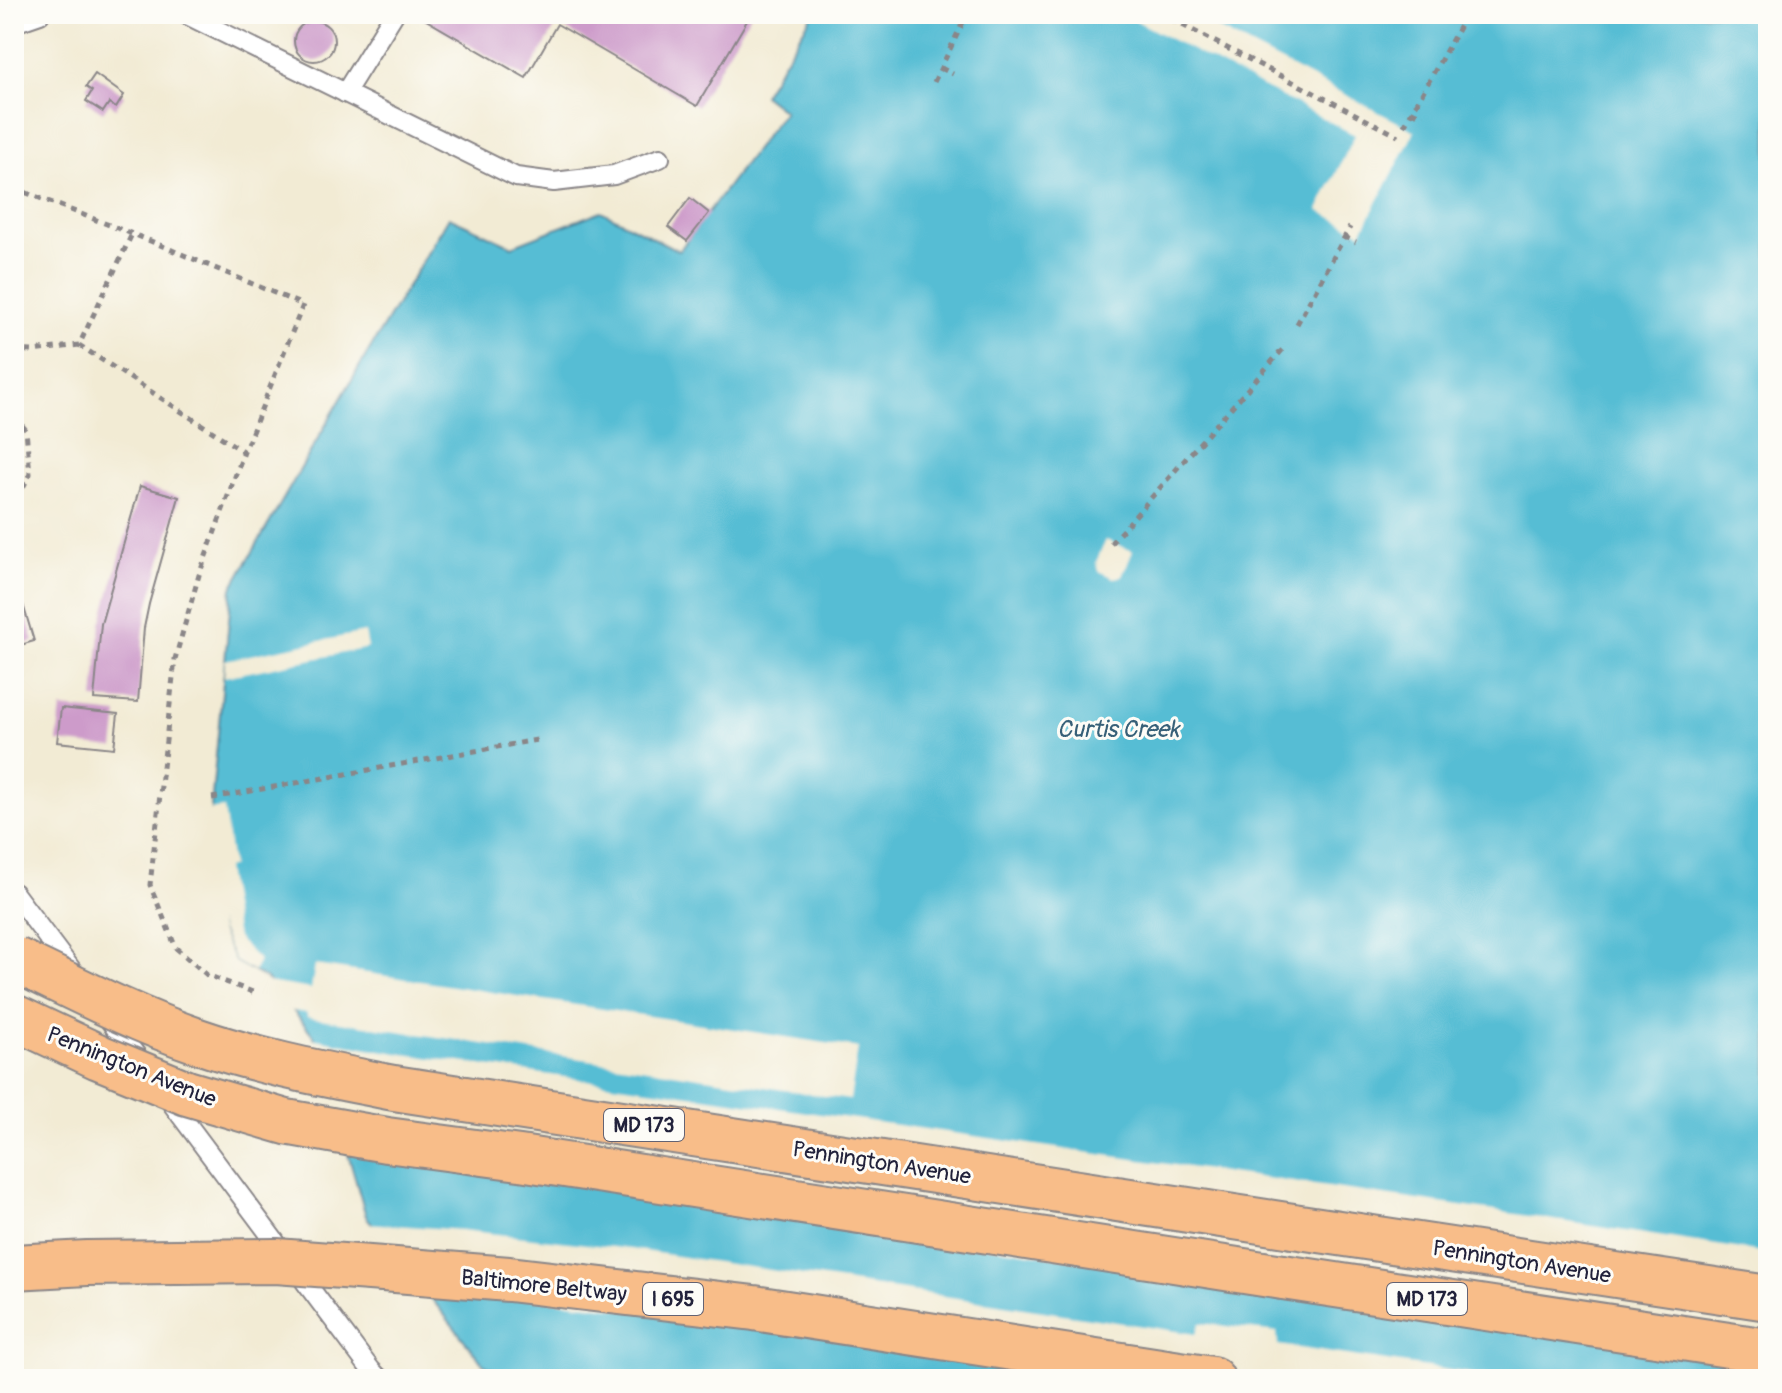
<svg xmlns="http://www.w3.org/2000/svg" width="1782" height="1393" viewBox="0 0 1782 1393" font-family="Pangolin,sans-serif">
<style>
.water{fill:#56bdd4;stroke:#3c7088;stroke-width:2}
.pier{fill:#f2ebd4}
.building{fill:#cd9bca}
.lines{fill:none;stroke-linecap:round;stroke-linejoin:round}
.service-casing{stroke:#8a8688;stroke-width:22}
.primary-casing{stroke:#8a8688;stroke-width:48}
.motorway-casing{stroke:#8a8688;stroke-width:48}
.path{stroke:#8a8688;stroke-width:5;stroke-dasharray:6 6;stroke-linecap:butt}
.service{stroke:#fff;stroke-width:18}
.primary{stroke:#f8bd89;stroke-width:44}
.motorway{stroke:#f8bd89;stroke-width:44}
.primary-bridge-casing{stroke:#8a8688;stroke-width:48;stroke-linecap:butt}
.motorway-bridge-casing{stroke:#8a8688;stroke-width:48;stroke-linecap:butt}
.primary-bridge{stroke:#f8bd89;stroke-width:44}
.motorway-bridge{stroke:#f8bd89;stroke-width:44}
.labels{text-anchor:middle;stroke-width:6;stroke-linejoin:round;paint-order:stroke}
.shield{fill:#fdfcf7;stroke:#646373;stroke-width:2}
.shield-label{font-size:20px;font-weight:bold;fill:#22223b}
.street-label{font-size:22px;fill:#22223b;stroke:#fdfcf7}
.water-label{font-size:24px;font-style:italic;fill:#376078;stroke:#fdfcf7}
</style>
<rect width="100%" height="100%" fill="#fdfcf7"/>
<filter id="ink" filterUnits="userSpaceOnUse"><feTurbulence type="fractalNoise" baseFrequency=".0125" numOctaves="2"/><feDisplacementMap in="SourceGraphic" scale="16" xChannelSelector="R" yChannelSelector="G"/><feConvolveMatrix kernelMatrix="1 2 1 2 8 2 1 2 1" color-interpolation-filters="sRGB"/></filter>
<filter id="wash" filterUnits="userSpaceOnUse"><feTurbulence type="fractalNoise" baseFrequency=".006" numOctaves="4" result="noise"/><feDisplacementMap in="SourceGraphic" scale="32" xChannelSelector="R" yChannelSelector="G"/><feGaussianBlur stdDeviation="1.8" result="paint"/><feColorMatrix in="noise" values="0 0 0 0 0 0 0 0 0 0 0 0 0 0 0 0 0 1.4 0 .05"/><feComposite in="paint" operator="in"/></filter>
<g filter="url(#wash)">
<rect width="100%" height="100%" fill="#f2ebd4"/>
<path class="water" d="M813,14H1768V1379H513L484,1365L366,1216L314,1036L268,980L235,961L221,930L211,807L232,588L361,364L449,217L512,246L601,211L679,251L784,111L763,95Z"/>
<g class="pier">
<path d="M1123,14H1189L1415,131L1361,233L1318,210L1355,135Z"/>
<path d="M1106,540L1133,551L1122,576L1114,578L1098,571L1096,562Z"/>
<path d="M365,632L368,648L224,677L225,660Z"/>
<path d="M224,808L232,866L226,868L237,938L259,960L254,972L235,961L221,930L215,903L208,810Z"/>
<path d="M315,965L858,1048L850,1100L307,1017V1013L287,1010L265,984L261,981L311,989Z"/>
<path d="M310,1038L397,1053L1515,1214L1768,1253V1365L342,1149Z"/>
<path d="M366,1223L461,1230L630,1249L1196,1334L1200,1323L1277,1332L1278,1345L1509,1379H1109L762,1325L415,1285Z"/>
</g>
<g id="blocks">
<g class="building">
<path d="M416,14H751L697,106L557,24L526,78Z"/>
<circle cx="314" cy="41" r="20"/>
<path d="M95,74L124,95L116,108L109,103L103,112L86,101L92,91L86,87Z"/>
<path d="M690,198L709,213L687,241L668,227Z"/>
<path d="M140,486L179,497L149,604L144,628L138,702L94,699L101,624Z"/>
<path d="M22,601L34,641L14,647V603Z"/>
<path d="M61,708L118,714L114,748L57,742Z"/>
</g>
</g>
</g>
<g filter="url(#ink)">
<use href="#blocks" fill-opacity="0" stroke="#8a8688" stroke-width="2"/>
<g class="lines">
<g class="service-casing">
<g id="service">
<path d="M185,14L516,177L554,182L614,175L660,158"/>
<path d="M14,23L40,14"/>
<path d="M345,93L394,14"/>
<path d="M14,893L77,977"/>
<path d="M104,1013L142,1063"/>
<path d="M164,1093L371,1370L380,1379"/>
</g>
</g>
<g class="primary-casing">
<g id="primary">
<path d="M1293,1226L1768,1298"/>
<path d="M1283,1277L1768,1351"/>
</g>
</g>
<g class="motorway-casing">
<path id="motorway" d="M383,1269L509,1279L754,1308L1212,1379"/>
</g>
<g class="path">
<path d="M1161,14L1398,136"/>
<path d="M941,68L953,74"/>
<path d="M934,82L967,14"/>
<path d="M1412,111L1423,116"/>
<path d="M1404,126L1462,22"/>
<path d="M14,188L148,240L303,305L244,452L199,575L175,659L150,885L176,948L207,975L258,994"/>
<path d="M1344,237L1356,242"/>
<path d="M1297,324L1350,227"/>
<path d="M79,345L244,452"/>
<path d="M14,350L33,351L79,345L132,234"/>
<path d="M14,416L26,430L30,474L14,505"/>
<path d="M1111,543L1284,348"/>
<path d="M212,798L542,739"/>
</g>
<use href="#service" class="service"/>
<use href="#primary" class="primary"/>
<use href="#motorway" class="motorway"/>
<g class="primary-bridge-casing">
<g id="primary-bridge">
<path d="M14,959C74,988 134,1019 198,1041C262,1063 329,1075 394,1088L1293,1226"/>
<path d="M14,1017L99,1057L187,1093L286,1122L387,1140L520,1158L1283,1277"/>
</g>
</g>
<g class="motorway-bridge-casing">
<path id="motorway-bridge" d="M14,1267L87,1263L276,1261L383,1269"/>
</g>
<use href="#primary-bridge" class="primary-bridge"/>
<use href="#motorway-bridge" class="motorway-bridge"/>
</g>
</g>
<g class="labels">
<g class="shield">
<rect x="604" y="1109" width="80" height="32" rx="6"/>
<rect x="643" y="1283" width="60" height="32" rx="6"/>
<rect x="1387" y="1283" width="80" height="32" rx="6"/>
</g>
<g class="shield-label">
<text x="644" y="1132">MD 173</text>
<text x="673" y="1306">I 695</text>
<text x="1427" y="1306">MD 173</text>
</g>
<g class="street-label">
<text transform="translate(132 1066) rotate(22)" y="8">Pennington Avenue</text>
<text transform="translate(882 1162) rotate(9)" y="8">Pennington Avenue</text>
<text transform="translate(1522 1261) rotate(9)" y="8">Pennington Avenue</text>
<text transform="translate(544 1285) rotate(6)" y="8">Baltimore Beltway</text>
</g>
<g class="water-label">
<text x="1118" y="737">Curtis Creek</text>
</g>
</g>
<rect width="1782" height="1393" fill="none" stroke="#fdfcf7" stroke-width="48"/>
</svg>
